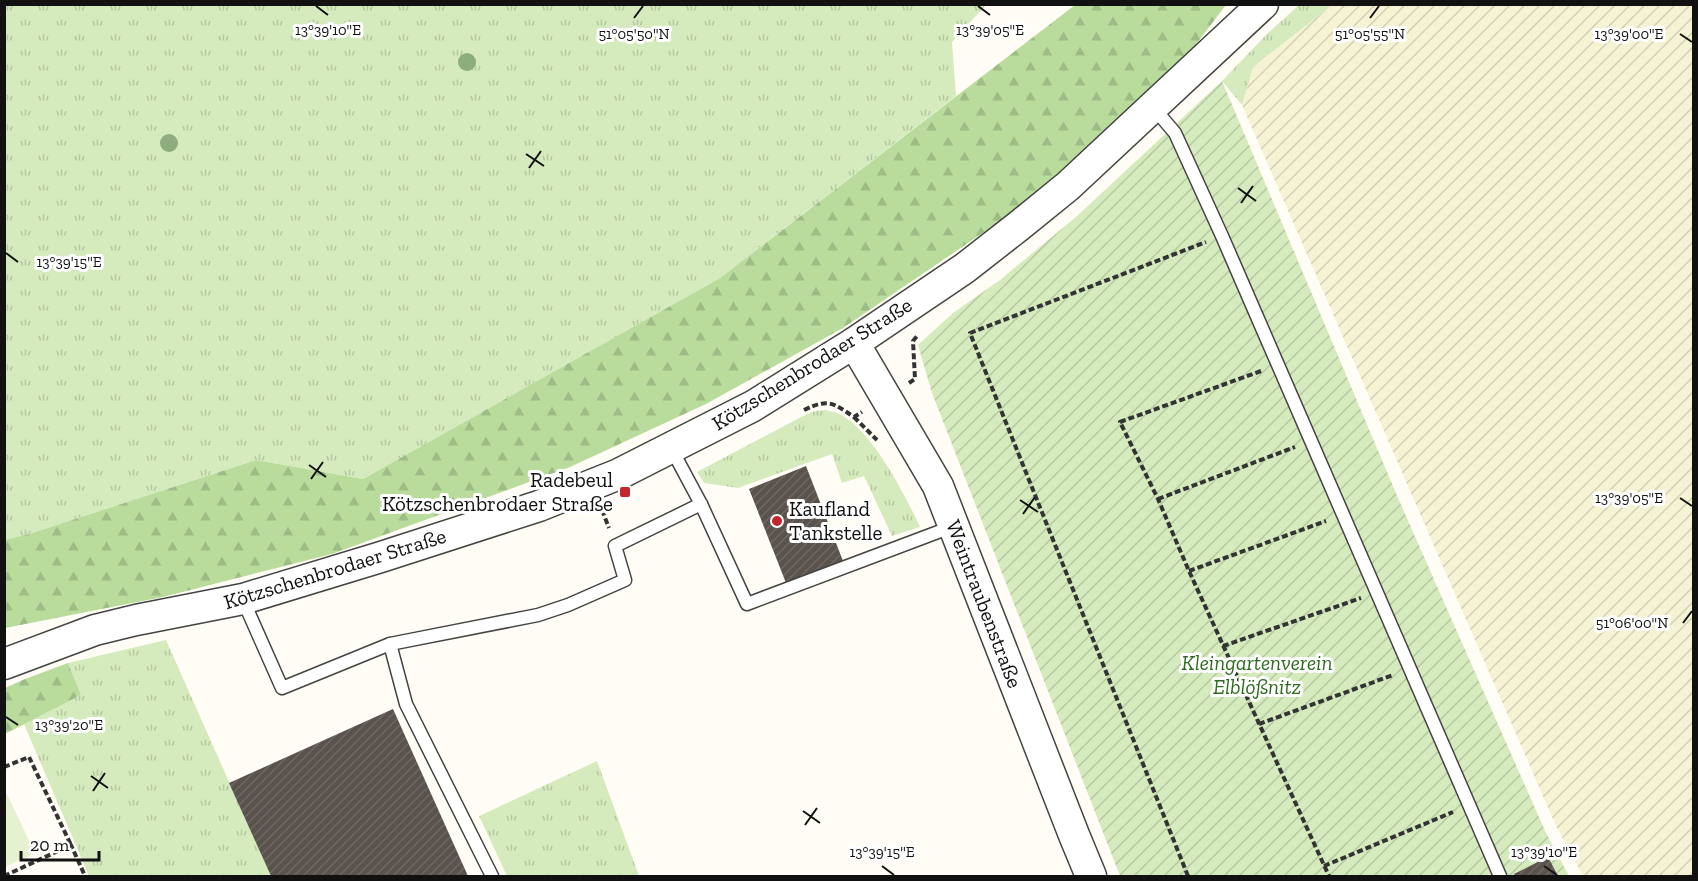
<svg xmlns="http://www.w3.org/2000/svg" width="1698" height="881" viewBox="0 0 1698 881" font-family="'Zilla Slab',serif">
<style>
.farmland{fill:url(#farmland-furrows)}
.grass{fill:url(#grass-tufts)}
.forest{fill:url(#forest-firs)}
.garden{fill:url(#garden-furrows)}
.pitch{fill:#e6f2cf}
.building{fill:url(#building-hatch)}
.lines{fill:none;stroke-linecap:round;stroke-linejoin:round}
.service-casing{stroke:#444;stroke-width:15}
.tertiary-casing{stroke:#444;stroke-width:33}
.path{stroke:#333;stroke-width:4;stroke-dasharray:6 3;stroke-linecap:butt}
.service{stroke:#fff;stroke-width:12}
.tertiary{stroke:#fff;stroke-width:30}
.tree{fill:#8dad7f}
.ticks{fill:none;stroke:#111;stroke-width:2}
.poi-dot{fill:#c4262e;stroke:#fff;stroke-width:2}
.labels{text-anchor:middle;stroke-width:6;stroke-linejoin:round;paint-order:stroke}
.street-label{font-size:21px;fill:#111;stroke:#fff}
.poi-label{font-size:21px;fill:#111;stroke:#fff;text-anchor:end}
.park-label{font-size:21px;font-style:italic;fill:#2f6b1f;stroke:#fff}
.ticks-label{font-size:15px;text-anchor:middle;fill:#111;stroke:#fff;stroke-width:6;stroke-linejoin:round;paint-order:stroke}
</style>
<defs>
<pattern id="farmland-furrows" width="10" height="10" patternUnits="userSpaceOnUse" patternTransform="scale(1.5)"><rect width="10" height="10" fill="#f6f3d4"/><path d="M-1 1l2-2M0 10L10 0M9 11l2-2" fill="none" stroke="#d2cfb5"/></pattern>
<pattern id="grass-tufts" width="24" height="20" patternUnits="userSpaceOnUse" patternTransform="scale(1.5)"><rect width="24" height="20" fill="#d5ebbd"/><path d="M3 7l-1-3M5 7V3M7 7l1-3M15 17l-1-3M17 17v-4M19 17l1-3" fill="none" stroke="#b6c8a1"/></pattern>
<pattern id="forest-firs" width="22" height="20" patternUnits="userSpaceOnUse" patternTransform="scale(1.5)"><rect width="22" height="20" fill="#b9dc9c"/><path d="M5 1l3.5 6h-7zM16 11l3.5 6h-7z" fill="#9ebc85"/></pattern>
<pattern id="garden-furrows" width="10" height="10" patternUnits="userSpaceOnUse" patternTransform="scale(1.5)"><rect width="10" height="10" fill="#d5ebbd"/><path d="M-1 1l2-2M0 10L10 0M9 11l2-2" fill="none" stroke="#b6c8a1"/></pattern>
<pattern id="building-hatch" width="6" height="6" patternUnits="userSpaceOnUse" patternTransform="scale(1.5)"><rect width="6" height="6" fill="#5a524d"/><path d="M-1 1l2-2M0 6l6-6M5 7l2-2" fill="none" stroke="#6d6662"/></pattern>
</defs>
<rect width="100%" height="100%" fill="#fffdf5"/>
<path class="farmland" d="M1332,5H1693V876H1583L1556,826L1242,105L1253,67Z"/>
<g class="grass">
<path d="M4,5H986L952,42L956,96L720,278L363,479L256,460L29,534L5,540Z"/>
<path d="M1299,5H1332L1253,67L1242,105L1222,81L1267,34Z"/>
<path d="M826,410C831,412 836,412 840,414C873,432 904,493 920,527L892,536L864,476L842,483L832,454L738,488L704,483L697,472L803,416L815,411Z"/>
<path d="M166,640L271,876H89L24,724L81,695L68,663Z"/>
<path d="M597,761L639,876H507L479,816Z"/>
</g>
<g class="forest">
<path d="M1075,5H1226L1184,60L1037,196L843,328L706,404L570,467L332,554L163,597L5,628L4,540L29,534L256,460L363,479L720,278Z"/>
<path d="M68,663L81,695L5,734V688L25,679Z"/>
</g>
<path class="garden" d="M1222,81L1398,498L1546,833L1569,876H1120L932,393L918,345L953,313L1000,280L1076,217Z"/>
<path class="pitch" d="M4,788L35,853L5,867H4Z"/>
<g class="building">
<path d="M806,466L843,561L786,583L749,489Z"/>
<path d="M393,709L468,876H271L229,783Z"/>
<path d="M1548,857L1558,876H1515L1514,874Z"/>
</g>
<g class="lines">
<g class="service-casing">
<g id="service">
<path d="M1153,107L1175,133L1222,236L1500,876"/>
<path d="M671,448L701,504L747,604L954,526"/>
<path d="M243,600L282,688L390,644L406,704L492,876"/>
<path d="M390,644L538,615L568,605L625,580L615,546L701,504"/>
</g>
</g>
<g class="tertiary-casing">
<g id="tertiary">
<path d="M854,343L938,486L1074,835L1091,876"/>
<path d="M4,664L95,630L136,620L243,599L381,557L539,506L619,474L753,406L854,343L965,268L1020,225L1068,186L1263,4"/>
</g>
</g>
<g class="path">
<path d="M1261,371L1120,422L1158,499L1189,571L1329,876"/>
<path d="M909,383L915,379L913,341L918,335"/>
<path d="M804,410C829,398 833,403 854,417L862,412"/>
<path d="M854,417L877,440"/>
<path d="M1158,499L1295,447"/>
<path d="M602,510L609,528"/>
<path d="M1189,571L1326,521"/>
<path d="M1223,646L1361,598"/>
<path d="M1259,724L1393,675"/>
<path d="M4,767L29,757L71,845"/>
<path d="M1324,866L1453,812"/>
<path d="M4,876L71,845L85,876"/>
<path d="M1188,876L970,333L1206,242"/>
</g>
<use href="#service" class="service"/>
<use href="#tertiary" class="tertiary"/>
</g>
<g class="tree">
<circle cx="467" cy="62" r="9"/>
<circle cx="169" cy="143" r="9"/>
</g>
<path class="ticks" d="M316,6L328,15M978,6L990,15M634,18L643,6M1370,18L1379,6M1680,34L1692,42M526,154L544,166M529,168L541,151M1238,188L1256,201M1241,203L1253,186M6,253L18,262M309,465L326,477M311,479L323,462M1680,498L1692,506M1020,500L1038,512M1023,514L1035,497M1683,623L1692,611M6,717L18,725M91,776L108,788M93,791L105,773M803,811L820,823M805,825L817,808M882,866L894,875M1544,866L1557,875"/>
<g class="poi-dot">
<rect x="619" y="486" width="12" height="12" rx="3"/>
<circle cx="777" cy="521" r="6"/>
</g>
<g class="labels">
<g class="street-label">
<text transform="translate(812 364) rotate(-32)" y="7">Kötzschenbrodaer Straße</text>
<text transform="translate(335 569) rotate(-17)" y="7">Kötzschenbrodaer Straße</text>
<text transform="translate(984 604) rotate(69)" y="7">Weintraubenstraße</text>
</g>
<g class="poi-label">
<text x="613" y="487">Radebeul<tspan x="613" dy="24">Kötzschenbrodaer Straße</tspan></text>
<text x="789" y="516" text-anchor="start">Kaufland<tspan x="789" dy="24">Tankstelle</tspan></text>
</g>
<g class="park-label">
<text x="1257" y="670">Kleingartenverein<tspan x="1257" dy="24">Elblößnitz</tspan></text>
</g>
</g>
<g class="ticks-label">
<text x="328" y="35">13°39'10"E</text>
<text x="990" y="35">13°39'05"E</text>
<text x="634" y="39">51°05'50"N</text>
<text x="1370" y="39">51°05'55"N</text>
<text x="1629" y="39">13°39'00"E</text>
<text x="69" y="267">13°39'15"E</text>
<text x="1629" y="503">13°39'05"E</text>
<text x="1632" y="628">51°06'00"N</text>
<text x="69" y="730">13°39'20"E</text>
<text x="882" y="857">13°39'15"E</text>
<text x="1544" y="857">13°39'10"E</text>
</g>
<rect width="1698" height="881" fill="none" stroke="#111111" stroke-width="12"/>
<path d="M21 851v9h78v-9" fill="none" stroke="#111111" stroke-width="3"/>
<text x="30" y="851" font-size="18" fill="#111111" stroke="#ffffff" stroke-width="4.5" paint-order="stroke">20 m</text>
</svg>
